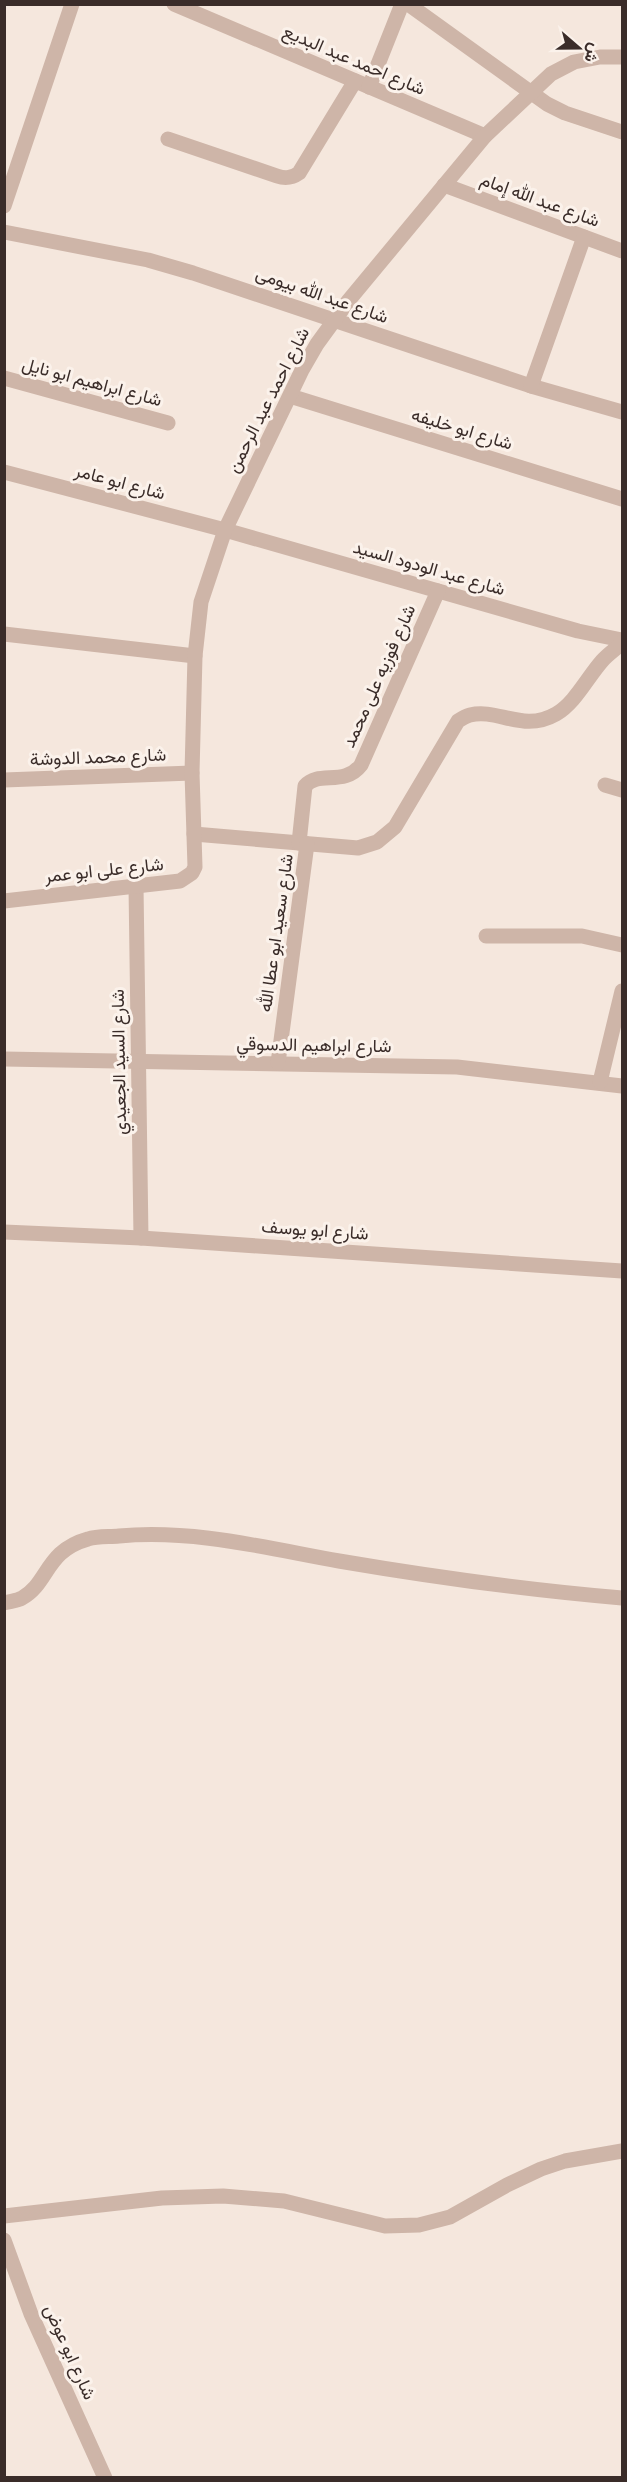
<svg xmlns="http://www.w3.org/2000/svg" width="627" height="2482" viewBox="0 0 627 2482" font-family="'Archivo Narrow',Vazirmatn,sans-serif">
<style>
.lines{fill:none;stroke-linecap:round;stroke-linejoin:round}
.minor{stroke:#ceb5a8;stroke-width:15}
.labels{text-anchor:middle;stroke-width:6;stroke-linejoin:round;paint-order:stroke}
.street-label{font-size:18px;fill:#3a2c29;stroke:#fbf2eb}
</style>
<rect width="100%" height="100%" fill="#f5e7dd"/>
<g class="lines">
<g class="minor">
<path d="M174,4L485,136"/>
<path d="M408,4L547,104L565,113L622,132"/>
<path d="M369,87L402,4"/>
<path d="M168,139L277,176C286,179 292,178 299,173L355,81"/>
<path d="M444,185L622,251"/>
<path d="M4,206L72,4"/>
<path d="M4,232L148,260L193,273L531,386L622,412"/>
<path d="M4,378L168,423"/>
<path d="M531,386L584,237"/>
<path d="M290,396L622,499"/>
<path d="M4,472L225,530L578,631L622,640"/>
<path d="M4,634L195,656"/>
<path d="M4,780L192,773"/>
<path d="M605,785L622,790"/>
<path d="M194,834L358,848L377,842L395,827L458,721C461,719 466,716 470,715C498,708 523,733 556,714C575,703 587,678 602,661C608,654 616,649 622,643"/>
<path d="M299,843L305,786C319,770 344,787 361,765L438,591"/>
<path d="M136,886L141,1238"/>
<path d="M4,901L180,881L192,873L195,867L192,773L195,656L201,602L225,530L302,370L317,344L349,300L485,136L551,74L574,62L600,57H622"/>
<path d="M486,936H582L622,945"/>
<path d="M4,1059L457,1067L622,1086"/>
<path d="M278,1063L307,844"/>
<path d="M600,1082L622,991"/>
<path d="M4,1232L141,1238L622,1271"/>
<path d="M4,1603C10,1601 17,1601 22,1598C49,1583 45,1551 88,1539C97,1536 109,1537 119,1536C193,1529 266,1548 339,1561C433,1577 528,1590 622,1598"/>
<path d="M4,2216L162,2198L223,2196L284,2201L385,2226L419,2225L450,2217L507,2185L541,2169L565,2161L622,2151"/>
<path d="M4,2240L31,2314L105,2478"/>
</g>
</g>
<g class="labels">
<g class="street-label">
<text transform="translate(354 60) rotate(23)" y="6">شارع احمد عبد البديع</text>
<text transform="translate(540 200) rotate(20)" y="6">شارع عبد الله إمام</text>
<text transform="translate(322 295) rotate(19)" y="6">شارع عبد الله بيومى</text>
<text transform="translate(92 382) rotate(15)" y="6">شارع ابراهيم ابو نايل</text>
<text transform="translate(268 400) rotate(-63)" y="6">شارع احمد عبد الرحمن</text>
<text transform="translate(462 429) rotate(17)" y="6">شارع ابو خليفه</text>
<text transform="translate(120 482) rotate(15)" y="6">شارع ابو عامر</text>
<text transform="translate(429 568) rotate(16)" y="6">شارع عبد الودود السيد</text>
<text transform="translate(379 676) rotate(-66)" y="6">شارع فوزيه على محمد</text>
<text transform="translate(98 757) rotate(-2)" y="6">شارع محمد الدوشة</text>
<text transform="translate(104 870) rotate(-6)" y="6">شارع على ابو عمر</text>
<text transform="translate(276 933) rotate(-82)" y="6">شارع سعيد ابو عطا الله</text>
<text transform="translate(314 1045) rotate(1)" y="6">شارع ابراهيم الدسوقي</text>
<text transform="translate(119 1062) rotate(-91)" y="6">شارع السيد الجعيدي</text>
<text transform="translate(315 1230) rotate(4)" y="6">شارع ابو يوسف</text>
<text transform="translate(70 2352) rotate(66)" y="6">شارع ابو عوض</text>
</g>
</g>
<rect width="627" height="2482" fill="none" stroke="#3a2c29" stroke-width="12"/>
<g transform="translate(579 48) rotate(110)" stroke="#fbf2eb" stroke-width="4.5" paint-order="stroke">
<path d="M0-4.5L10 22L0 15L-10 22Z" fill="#3a2c29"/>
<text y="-9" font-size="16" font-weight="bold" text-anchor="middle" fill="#3a2c29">ش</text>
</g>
</svg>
